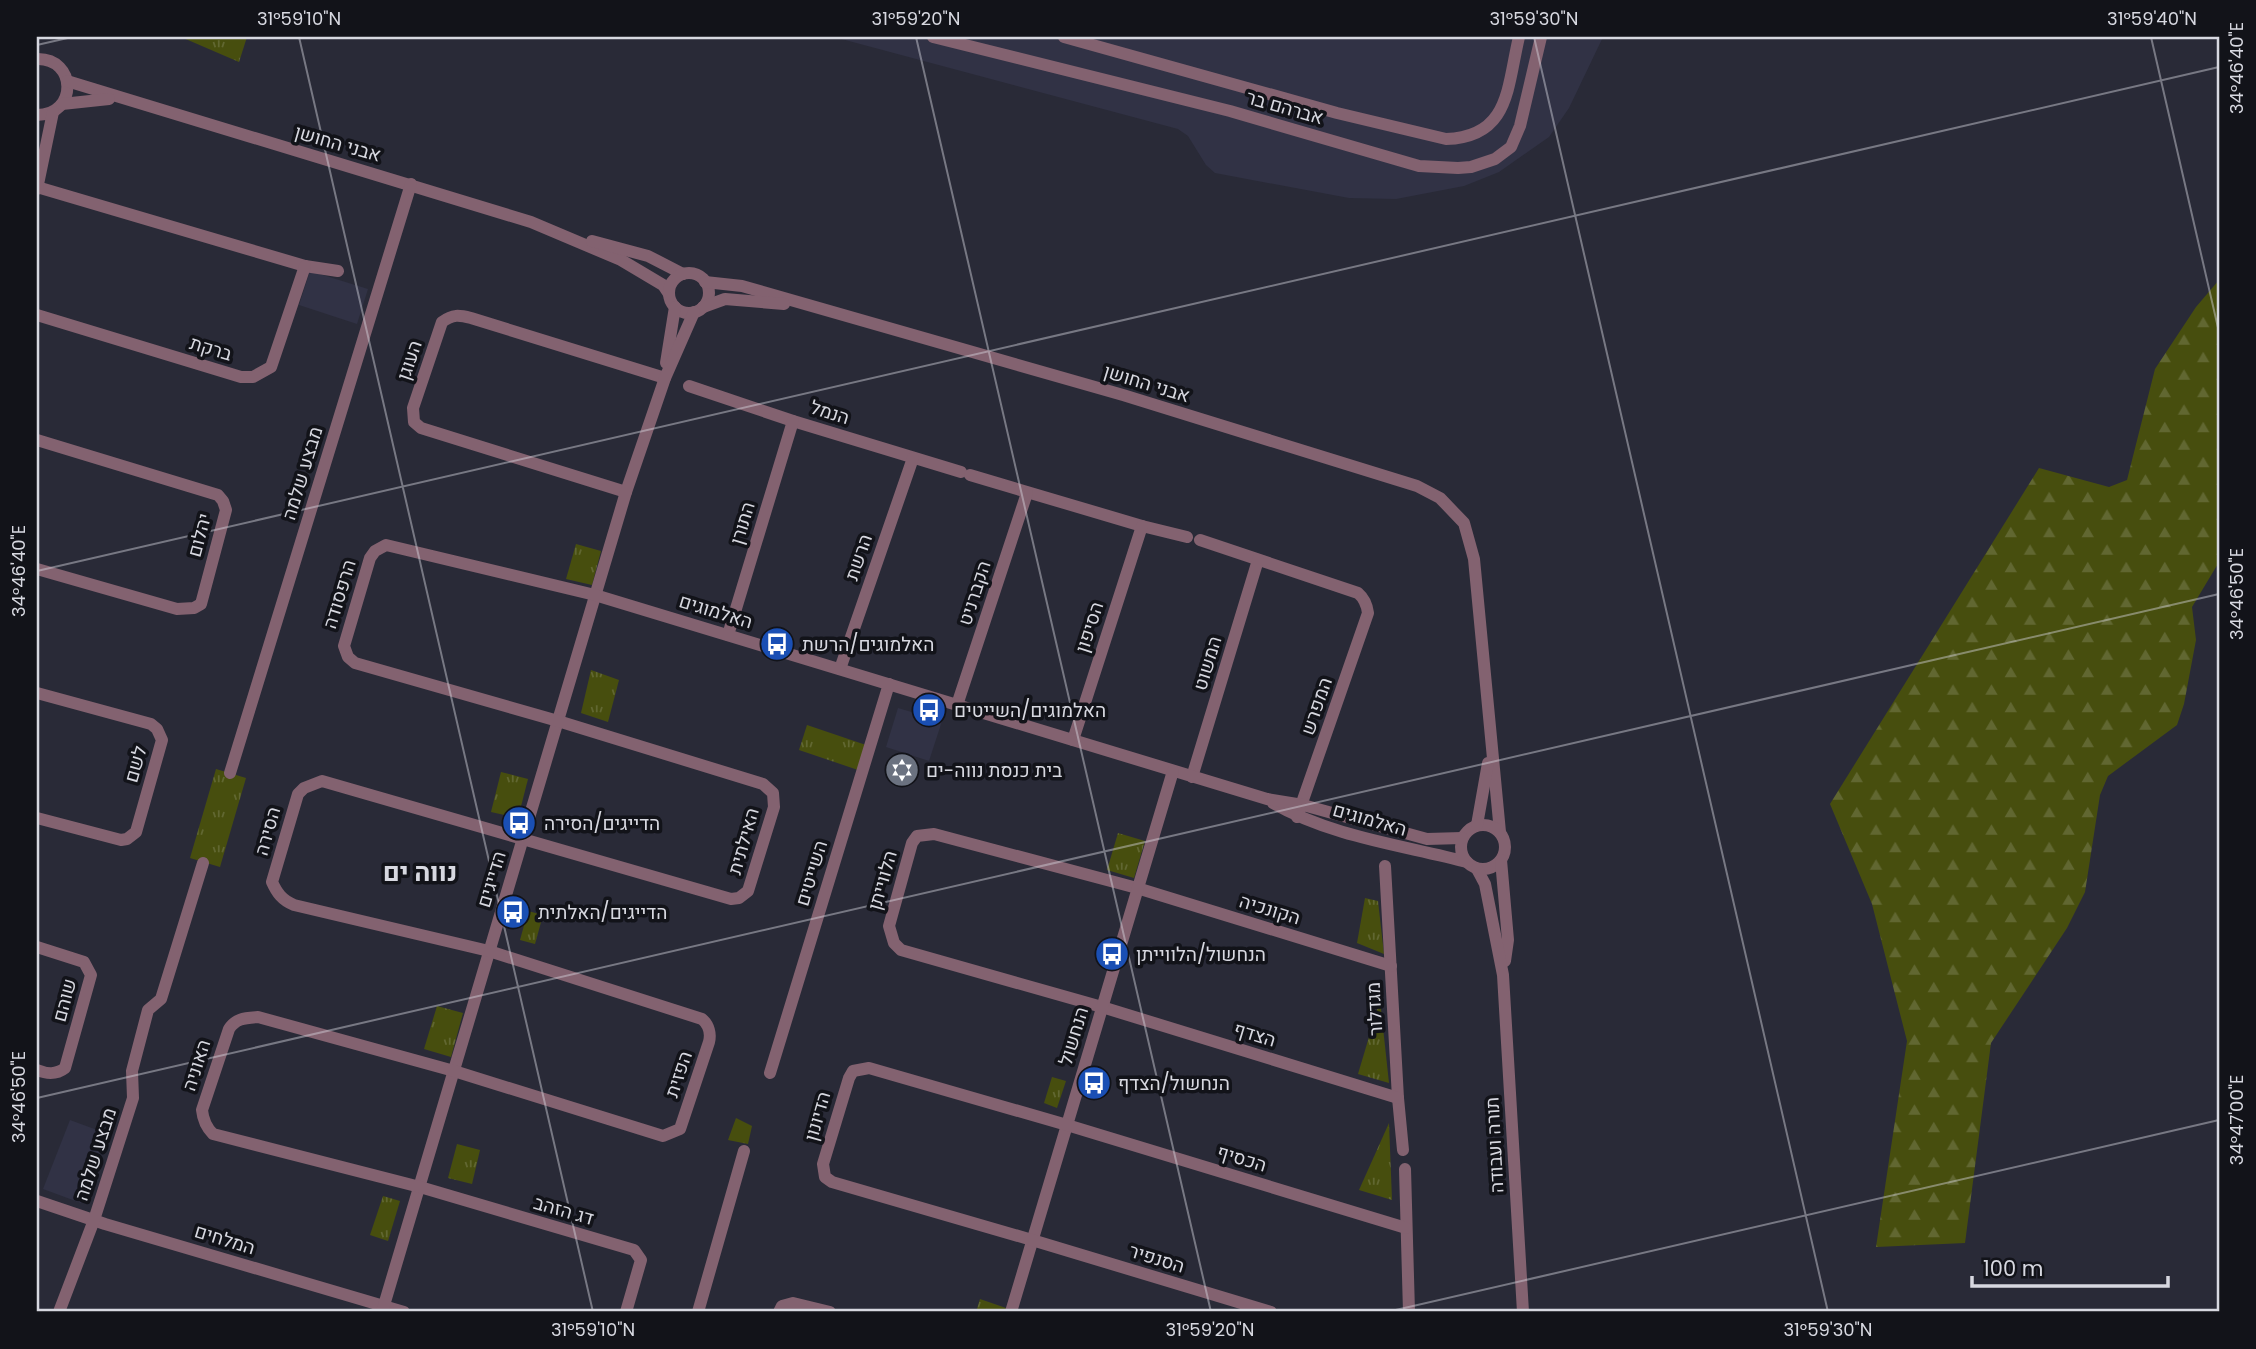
<svg xmlns="http://www.w3.org/2000/svg" width="2256" height="1349" viewBox="0 0 2256 1349" font-family="Poppins,Heebo,sans-serif">
<style>
.built{fill:#313245}
.grass{fill:url(#grass-tufts)}
.forest{fill:url(#forest-firs)}
.lines{fill:none;stroke-linecap:round;stroke-linejoin:round}
.minor{stroke:#836270;stroke-width:12}
.ticks{fill:none;stroke:#d7d8e0;stroke-width:2;stroke-opacity:0.45}
.labels{text-anchor:middle;stroke-width:7;stroke-linejoin:round;paint-order:stroke}
.street-label{font-size:19px;fill:#d7d8e0;stroke:#121319}
.poi-label{font-size:19px;fill:#d7d8e0;stroke:#121319;text-anchor:start}
.district-label{font-size:26px;font-weight:bold;fill:#d7d8e0;stroke:#121319}
.neatline{fill:none;stroke:#d7d8e0;stroke-width:2.5}
.ticks-label{font-size:18px;text-anchor:middle;fill:#d7d8e0}
</style>
<defs>
<pattern id="grass-tufts" width="24" height="20" patternUnits="userSpaceOnUse" patternTransform="scale(1.75)"><rect width="24" height="20" fill="#474e0e"/><path d="M3 7l-1-3M5 7V3M7 7l1-3M15 17l-1-3M17 17v-4M19 17l1-3" fill="none" stroke="#616731"/></pattern>
<pattern id="forest-firs" width="22" height="20" patternUnits="userSpaceOnUse" patternTransform="scale(1.75)"><rect width="22" height="20" fill="#474e0e"/><path d="M5 1l3.5 6h-7zM16 11l3.5 6h-7z" fill="#616731"/></pattern>
</defs>
<rect width="100%" height="100%" fill="#292a37"/>
<g class="built">
<path d="M834,37H1603L1569,108L1549,137L1499,172L1464,186L1396,199L1349,198L1215,173L1206,165L1188,136L1178,129Z"/>
<path d="M310,271L368,289L357,324L299,305Z"/>
<path d="M898,708L942,721L929,761L886,747Z"/>
<path d="M70,1120L108,1134L81,1203L43,1189Z"/>
</g>
<g class="grass">
<path d="M181,37H247L239,62Z"/>
<path d="M576,544L601,551L592,585L566,579Z"/>
<path d="M591,670L619,680L608,722L581,713Z"/>
<path d="M807,725L866,745L858,770L799,750Z"/>
<path d="M216,769L246,778L220,867L190,858Z"/>
<path d="M501,772L528,779L518,818L491,812Z"/>
<path d="M1118,833L1145,841L1134,878L1107,870Z"/>
<path d="M1365,898L1378,901L1384,954L1357,943Z"/>
<path d="M528,911L543,915L535,944L520,940Z"/>
<path d="M1380,1000L1389,1083L1358,1074Z"/>
<path d="M437,1006L463,1013L451,1057L424,1049Z"/>
<path d="M1052,1077L1066,1081L1057,1108L1044,1103Z"/>
<path d="M736,1118L752,1126L748,1144L728,1140Z"/>
<path d="M1389,1123L1392,1200L1359,1190Z"/>
<path d="M457,1144L480,1150L472,1184L448,1178Z"/>
<path d="M383,1196L400,1201L388,1241L370,1235Z"/>
<path d="M980,1299L1006,1308L1004,1312H976Z"/>
</g>
<path class="forest" d="M2219,280V562L2192,607L2196,640L2184,704L2177,725L2108,776L2100,795L2085,892L2067,928L1991,1043L1965,1243L1876,1247L1907,1041L1872,904L1830,804L2039,468L2109,487L2127,480L2155,369L2196,307Z"/>
<g class="lines">
<g class="minor">
<path d="M933,37L1230,111L1419,166L1458,168L1471,167L1495,159L1511,147L1520,126L1541,37"/>
<path d="M1064,37L1337,113L1446,139C1510,137 1507,87 1519,37"/>
<path d="M37,59C77,58 78,115 37,115"/>
<path d="M67,81L531,222L621,260L663,285L669,294"/>
<path d="M62,104L109,99"/>
<path d="M37,187L305,266L338,271"/>
<path d="M37,189L53,112"/>
<path d="M592,241L648,256L683,274"/>
<circle cx="689" cy="293" r="20"/>
<path d="M705,282L742,286L1123,395L1417,486L1440,498L1464,523L1474,559L1500,832"/>
<path d="M703,307L725,299L784,304"/>
<path d="M37,315L241,377H253L271,367L305,266"/>
<path d="M666,363L675,307"/>
<path d="M689,386L793,421L961,472"/>
<path d="M37,440L218,495L223,501L226,510L201,604L194,608L177,609L37,569"/>
<path d="M970,475L1142,526L1187,537"/>
<path d="M626,492L421,428L414,422L413,408L442,322C453,314 459,315 471,318L665,378"/>
<path d="M1200,540L1358,593C1365,599 1367,605 1368,613L1297,817"/>
<path d="M728,635L793,421"/>
<path d="M840,669L913,458"/>
<path d="M37,693L151,724L157,729L162,740L136,832L127,839L121,840L37,818"/>
<path d="M957,705L1027,493"/>
<path d="M1073,740L1142,526"/>
<path d="M230,773L411,184"/>
<path d="M1192,777L1258,560"/>
<path d="M1273,803C1332,837 1402,845 1467,862"/>
<circle cx="1483" cy="847" r="22"/>
<path d="M1477,825L1488,763"/>
<path d="M1501,860L1508,940L1505,961"/>
<path d="M1385,866L1398,1098L1403,1150"/>
<path d="M1477,869L1485,884L1503,975L1523,1312"/>
<path d="M37,947L84,962L91,975L65,1068C56,1075 47,1074 37,1070"/>
<path d="M1391,966L1137,888L934,834L917,836L912,843L889,926L894,943L901,950L1102,1007L1398,1098"/>
<path d="M770,1073L889,684"/>
<path d="M1405,1169L1409,1312"/>
<path d="M37,1201L105,1224L404,1312"/>
<path d="M59,1312L94,1220L133,1098L132,1071L148,1010L161,999L203,863"/>
<path d="M382,1312L626,492L665,378L694,312"/>
<path d="M626,1312L641,1260L634,1250L420,1187L213,1134C206,1127 203,1120 202,1110L229,1029C236,1018 245,1018 258,1017L454,1071L663,1136L680,1129L709,1042C711,1034 709,1025 702,1019L489,951L294,905C282,900 277,893 272,882L298,794L304,788L322,781L731,899L739,898L748,891L774,807L773,793L763,784L558,721L355,663L348,657L344,646L370,558L375,551L386,545L595,595L1267,799L1303,805L1427,839L1462,838"/>
<path d="M698,1312L744,1151"/>
<path d="M779,1312L782,1306L793,1303L830,1312"/>
<path d="M1011,1312L1173,771"/>
<path d="M1271,1312L1032,1240L832,1182L825,1177L823,1164L849,1078L853,1071L869,1068L1067,1125L1406,1228"/>
</g>
</g>
<path class="ticks" d="M299,37L593,1312M916,37L1211,1312M1534,37L1828,1312M2151,37L2219,332M37,45L72,37M37,571L2219,67M37,1098L2219,594M1387,1312L2219,1120"/>
<defs>
<g id="bus-disc" transform="scale(1.75)"><circle r="9.5" fill="#1a4fb4" stroke="#121319"/><path d="M-5-6H5V4H4V6H2V4H-2V6H-4V4H-5ZM-3.5-4V0h7V-4ZM-3.5 1.2v1.5H-2V1.2ZM2 1.2v1.5H3.5V1.2Z" fill="#fff"/></g>
<g id="synagogue-disc" transform="scale(1.75)"><circle r="9.5" fill="#6b7280" stroke="#121319"/><path d="M0-6.5L5.6 3.2H-5.6ZM0 6.5L5.6-3.2H-5.6Z" fill="#fff"/></g>
</defs>
<g fill-rule="evenodd">
<use href="#bus-disc" x="777" y="644"/>
<use href="#bus-disc" x="929" y="710"/>
<use href="#synagogue-disc" x="902" y="770"/>
<use href="#bus-disc" x="519" y="823"/>
<use href="#bus-disc" x="513" y="912"/>
<use href="#bus-disc" x="1112" y="954"/>
<use href="#bus-disc" x="1094" y="1083"/>
</g>
<g class="labels">
<g class="street-label">
<text transform="translate(1285 107) rotate(16)" y="7">אברהם בר</text>
<text transform="translate(338 143) rotate(16)" y="7">אבני החושן</text>
<text transform="translate(211 348) rotate(17)" y="7">ברקת</text>
<text transform="translate(409 360) rotate(-71)" y="7">העוגן</text>
<text transform="translate(1147 383) rotate(17)" y="7">אבני החושן</text>
<text transform="translate(830 412) rotate(17)" y="7">הנמל</text>
<text transform="translate(302 473) rotate(-73)" y="7">מבצע שלמה</text>
<text transform="translate(742 523) rotate(-73)" y="7">התורן</text>
<text transform="translate(199 535) rotate(-75)" y="7">יהלום</text>
<text transform="translate(858 557) rotate(-71)" y="7">הרשת</text>
<text transform="translate(974 593) rotate(-72)" y="7">הקברניט</text>
<text transform="translate(339 594) rotate(-73)" y="7">הרפסודה</text>
<text transform="translate(716 611) rotate(17)" y="7">האלמוגים</text>
<text transform="translate(1089 627) rotate(-72)" y="7">הסיפון</text>
<text transform="translate(1207 663) rotate(-73)" y="7">המשוט</text>
<text transform="translate(1316 706) rotate(-71)" y="7">המפרש</text>
<text transform="translate(135 764) rotate(-74)" y="7">לשם</text>
<text transform="translate(1370 819) rotate(16)" y="7">האלמוגים</text>
<text transform="translate(267 831) rotate(-74)" y="7">הסירה</text>
<text transform="translate(743 841) rotate(-74)" y="7">האילתית</text>
<text transform="translate(811 873) rotate(-73)" y="7">השייטים</text>
<text transform="translate(491 879) rotate(-73)" y="7">הדייגים</text>
<text transform="translate(882 880) rotate(-74)" y="7">הלווייתן</text>
<text transform="translate(1270 909) rotate(17)" y="7">הקונכיה</text>
<text transform="translate(64 1000) rotate(-75)" y="7">שוהם</text>
<text transform="translate(1374 1009) rotate(-93)" y="7">מגדלור</text>
<text transform="translate(1255 1034) rotate(17)" y="7">הצדף</text>
<text transform="translate(1073 1036) rotate(-73)" y="7">הנחשול</text>
<text transform="translate(196 1065) rotate(-72)" y="7">האוניה</text>
<text transform="translate(678 1074) rotate(-71)" y="7">הפזית</text>
<text transform="translate(817 1116) rotate(-74)" y="7">הדיונון</text>
<text transform="translate(1494 1145) rotate(-93)" y="7">תורה ועבודה</text>
<text transform="translate(95 1154) rotate(-72)" y="7">מבצע שלמה</text>
<text transform="translate(1242 1158) rotate(17)" y="7">הכסיף</text>
<text transform="translate(564 1210) rotate(16)" y="7">דג הזהב</text>
<text transform="translate(225 1239) rotate(17)" y="7">המלחים</text>
<text transform="translate(1157 1258) rotate(17)" y="7">הסנפיר</text>
</g>
<g class="poi-label">
<text x="802" y="651">האלמוגים/הרשת</text>
<text x="954" y="717">האלמוגים/השייטים</text>
<text x="926" y="777">בית כנסת נווה-ים</text>
<text x="544" y="830">הדייגים/הסירה</text>
<text x="538" y="919">הדייגים/האלתית</text>
<text x="1136" y="961">הנחשול/הלווייתן</text>
<text x="1118" y="1090">הנחשול/הצדף</text>
</g>
<g class="district-label">
<text x="420" y="881">נווה ים</text>
</g>
</g>
<rect width="2256" height="1349" fill="none" stroke="#121319" stroke-width="77"/>
<path d="M1972 1276v10h196v-10" fill="none" stroke="#d7d8e0" stroke-width="3.5"/>
<text x="1983" y="1276" font-size="21" fill="#d7d8e0" stroke="#121319" stroke-width="5" paint-order="stroke">100 m</text>
<rect x="38" y="38" width="2180" height="1272" class="neatline"/>
<g class="ticks-label">
<text x="299" y="25">31°59'10"N</text>
<text x="916" y="25">31°59'20"N</text>
<text x="1534" y="25">31°59'30"N</text>
<text x="2152" y="25">31°59'40"N</text>
<text transform="translate(2237 68) rotate(-90)" y="6">34°46'40"E</text>
<text transform="translate(19 571) rotate(-90)" y="6">34°46'40"E</text>
<text transform="translate(2237 594) rotate(-90)" y="6">34°46'50"E</text>
<text transform="translate(19 1097) rotate(-90)" y="6">34°46'50"E</text>
<text transform="translate(2237 1120) rotate(-90)" y="6">34°47'00"E</text>
<text x="593" y="1336">31°59'10"N</text>
<text x="1210" y="1336">31°59'20"N</text>
<text x="1828" y="1336">31°59'30"N</text>
</g>
</svg>
